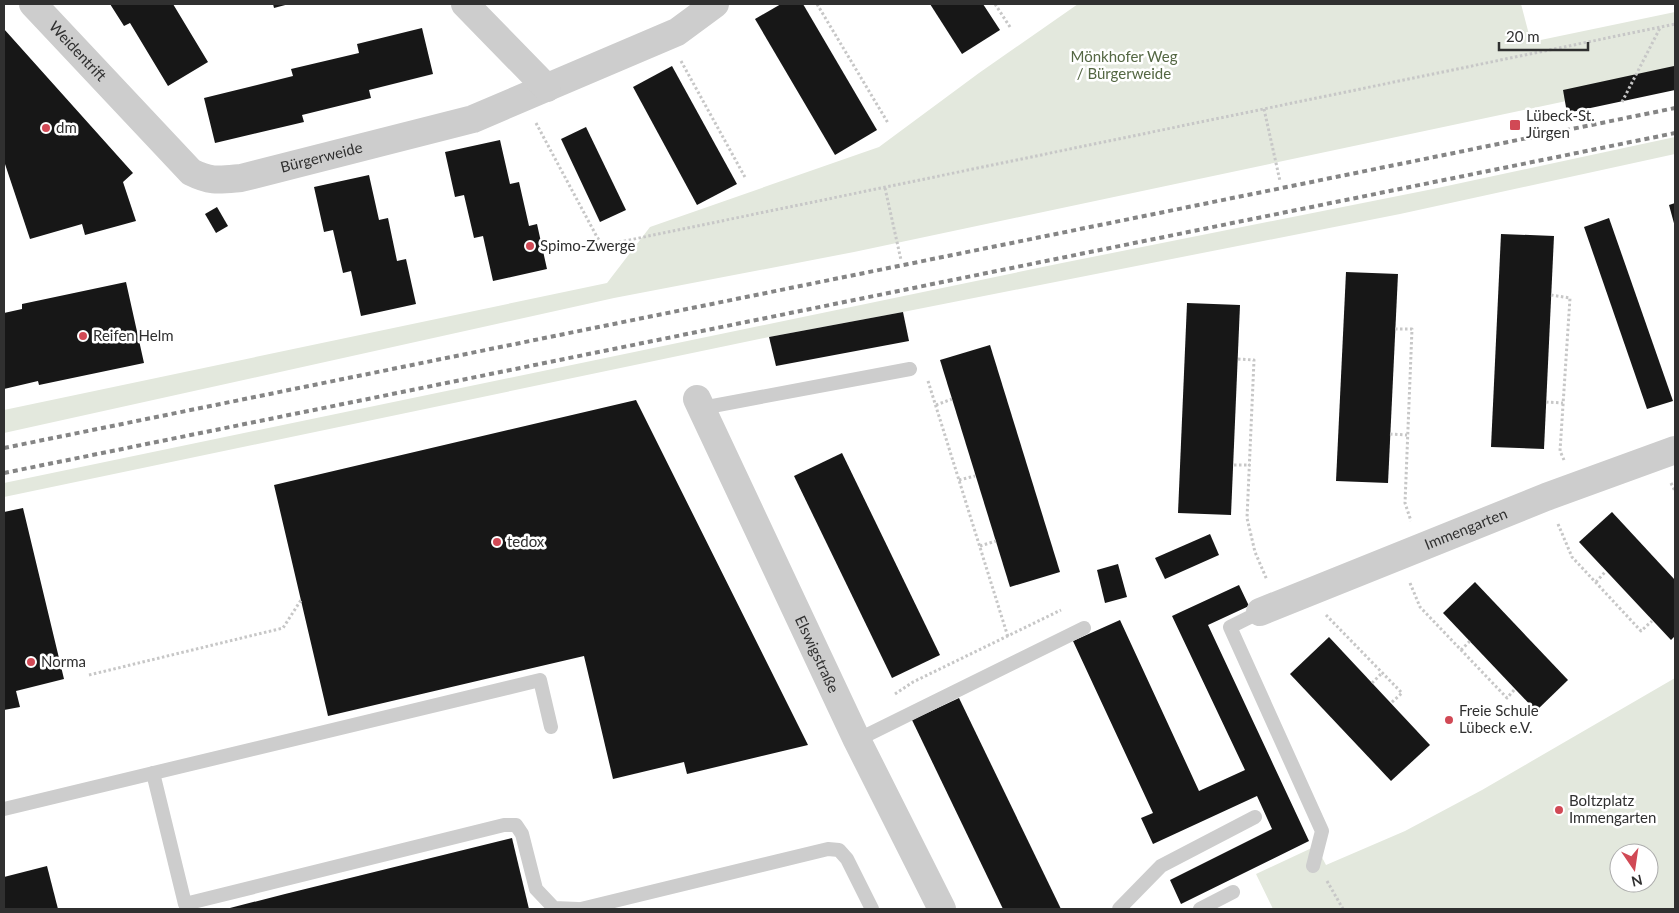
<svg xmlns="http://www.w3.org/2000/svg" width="1679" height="913" viewBox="0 0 1679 913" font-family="Lato,sans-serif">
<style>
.green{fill:#e3e8dd;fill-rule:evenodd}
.building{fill:#171717}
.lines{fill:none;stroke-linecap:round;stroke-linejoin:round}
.path{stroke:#c7c7c7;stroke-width:3;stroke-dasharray:2.5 2.5;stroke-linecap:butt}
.lane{stroke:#cdcdcd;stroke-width:14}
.street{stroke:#cdcdcd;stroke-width:28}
.rail{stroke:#858585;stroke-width:4;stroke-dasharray:5 4;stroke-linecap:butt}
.poi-dot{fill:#d14955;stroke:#fff;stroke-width:2}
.labels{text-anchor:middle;stroke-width:5;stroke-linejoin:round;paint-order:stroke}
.street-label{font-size:15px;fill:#303030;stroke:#fff}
.park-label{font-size:15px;fill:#546743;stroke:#fff}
.poi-label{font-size:15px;fill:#303030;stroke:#fff;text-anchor:start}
</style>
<rect width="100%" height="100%" fill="#fff"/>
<g class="green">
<path d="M1078,4H1521L1531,42L1675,12V78L854,252L614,298L4,433V410L607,283L650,227L879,147L979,73Z"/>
<path d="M1675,137V154L1400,214L903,312L769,337L4,497V483L1062,263L1433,189Z"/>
<path d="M1675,678V909H1273L1256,874L1316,846L1326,865L1405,831L1482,790ZM1619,853H1649V883H1619Z"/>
</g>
<g class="building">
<path d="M110,4H173L208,62L168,86L130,23L124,26Z"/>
<path d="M273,4H289L274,8Z"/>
<path d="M781,4H803L877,130L835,155L755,19Z"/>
<path d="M930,4H983L1000,30L962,54Z"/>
<path d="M422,28L433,74L369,90L371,98L302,115L304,122L215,143L204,98L293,76L291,69L359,53L357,44Z"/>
<path d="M4,29L133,173L123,182L136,221L85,235L82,224L30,239L4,161Z"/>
<path d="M672,66L737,184L697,205L633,87Z"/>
<path d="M1674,66L1675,90L1567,113L1563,90Z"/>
<path d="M586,127L626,210L600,222L561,139Z"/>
<path d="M500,140L510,184L519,182L529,226L537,224L547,269L493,281L483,236L474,238L464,195L455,197L445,152Z"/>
<path d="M369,175L379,220L388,218L397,261L406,259L416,304L361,316L351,271L343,273L333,230L324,232L314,187Z"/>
<path d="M1675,203V227L1669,205Z"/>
<path d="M217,207L228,226L216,233L205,214Z"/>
<path d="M1609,218L1673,401L1647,409L1584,227Z"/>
<path d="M1501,234L1554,236L1544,449L1491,447Z"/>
<path d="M1346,272L1398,274L1388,483L1336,481Z"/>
<path d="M126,282L144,363L39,385L38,381L4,389V313L22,309V304Z"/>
<path d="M1187,303L1240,305L1231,515L1178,513Z"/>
<path d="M903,312L909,341L776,366L769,337Z"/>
<path d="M990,345L1060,572L1010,587L940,360Z"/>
<path d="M636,400L808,745L687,774L684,762L613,779L584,656L328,716L274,485Z"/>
<path d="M842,453L940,655L892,678L794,476Z"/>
<path d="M23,508L64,679L16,691L20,707L4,710V512Z"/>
<path d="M1612,512L1675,580V636L1671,640L1579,542Z"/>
<path d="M1210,534L1219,555L1165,579L1155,558Z"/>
<path d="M1118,564L1127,597L1105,603L1097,570Z"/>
<path d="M1475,582L1568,680L1536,711L1443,613Z"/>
<path d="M1239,585L1249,606L1208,625L1309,841L1181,904L1170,880L1272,829L1257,796L1153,844L1141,818L1153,813L1073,641L1120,620L1199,791L1245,770L1172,616Z"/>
<path d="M1329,637L1430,745L1391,781L1290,674Z"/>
<path d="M959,698L1061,909H1003L912,720Z"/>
<path d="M512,838L529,909H226L285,894Z"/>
<path d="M47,866L58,909H4V877Z"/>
</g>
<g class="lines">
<g class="path">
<path d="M817,4L888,123"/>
<path d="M995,4L1010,27"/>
<path d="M681,61L746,179"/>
<path d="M1622,102L1660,28"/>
<path d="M1264,109L1280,181"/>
<path d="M536,123L597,237L602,244H610L1675,24"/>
<path d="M885,188L901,260"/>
<path d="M1551,295L1570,298L1560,451L1564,460"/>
<path d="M1395,329H1412L1405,503L1411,521"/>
<path d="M1238,359L1254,360L1247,518L1255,552L1267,580"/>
<path d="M928,381L1008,637"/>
<path d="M1546,402L1563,403"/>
<path d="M936,405L952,399"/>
<path d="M1390,434L1407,435"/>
<path d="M1234,465H1250"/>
<path d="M959,480L975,476"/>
<path d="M1671,483L1675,491"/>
<path d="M1558,524L1572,557L1641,631L1652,621"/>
<path d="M980,546L996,541"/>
<path d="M1596,582L1606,571"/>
<path d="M1410,583L1420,607L1507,698L1515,689"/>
<path d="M1326,615L1402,693L1391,703"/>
<path d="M1461,650L1470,641"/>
<path d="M89,675L283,628L301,600"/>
<path d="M1372,683L1382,673"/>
<path d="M895,694L913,682L1061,610"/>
<path d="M1327,881L1343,909"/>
</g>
<g class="lane">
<path d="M702,408L910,369"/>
<path d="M1260,612L1230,627L1322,831L1313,866"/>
<path d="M857,740L1084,628"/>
<path d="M153,773L185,904L504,825H516L522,834L536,889L554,908L578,909"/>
<path d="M4,809L540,680L551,727"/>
<path d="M581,909L828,849L839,850L847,859L872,909"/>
<path d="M1119,909L1161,866L1255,817"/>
<path d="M1200,909L1233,892"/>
</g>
<g class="street">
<path id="s1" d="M33,4L191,172C211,182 219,180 241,178L473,119L677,32L715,4"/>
<path d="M465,4L547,88"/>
<path id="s2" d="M697,399L857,740L942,909"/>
<path id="s3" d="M1260,612L1546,497L1675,450"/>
</g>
<g class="rail">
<path d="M4,448L1675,108"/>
<path d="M4,473L1675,133"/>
</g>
</g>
<g class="poi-dot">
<rect x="1509" y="119" width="12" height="12" rx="2.5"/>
<circle cx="46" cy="128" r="5"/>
<circle cx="530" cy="246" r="5"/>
<circle cx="83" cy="336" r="5"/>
<circle cx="497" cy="542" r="5"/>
<circle cx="31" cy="662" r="5"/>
<circle cx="1449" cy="720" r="5"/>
<circle cx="1559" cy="810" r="5"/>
</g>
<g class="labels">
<g class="street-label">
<text dy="5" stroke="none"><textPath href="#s1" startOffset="65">Weidentrift</textPath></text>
<text dy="5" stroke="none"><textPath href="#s1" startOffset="365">Bürgerweide</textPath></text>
<text dy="5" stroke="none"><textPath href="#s3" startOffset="222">Immengarten</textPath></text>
<text dy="5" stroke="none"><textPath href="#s2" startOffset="282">Elswigstraße</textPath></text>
</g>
<g class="park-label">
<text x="1124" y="62">Mönkhofer Weg<tspan x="1124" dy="17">/ Bürgerweide</tspan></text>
</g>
<g class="poi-label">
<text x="1526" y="121">Lübeck-St.<tspan x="1526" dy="17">Jürgen</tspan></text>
<text x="56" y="133">dm</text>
<text x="540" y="251">Spimo-Zwerge</text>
<text x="93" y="341">Reifen Helm</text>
<text x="507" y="547">tedox</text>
<text x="41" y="667">Norma</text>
<text x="1459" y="716">Freie Schule<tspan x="1459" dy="17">Lübeck e.V.</tspan></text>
<text x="1569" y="806">Boltzplatz<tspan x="1569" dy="17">Immengarten</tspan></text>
</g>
</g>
<rect width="1679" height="913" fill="none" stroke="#303030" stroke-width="10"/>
<g transform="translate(1634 868) rotate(167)"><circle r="24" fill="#ffffff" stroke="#acacac"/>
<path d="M0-4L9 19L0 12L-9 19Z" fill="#d14955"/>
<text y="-8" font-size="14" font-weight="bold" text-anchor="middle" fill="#303030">N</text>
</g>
<path d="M1499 42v8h89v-8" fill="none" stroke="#303030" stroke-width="2.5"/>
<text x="1506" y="42" font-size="15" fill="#303030" stroke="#ffffff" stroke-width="4" paint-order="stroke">20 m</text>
</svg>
